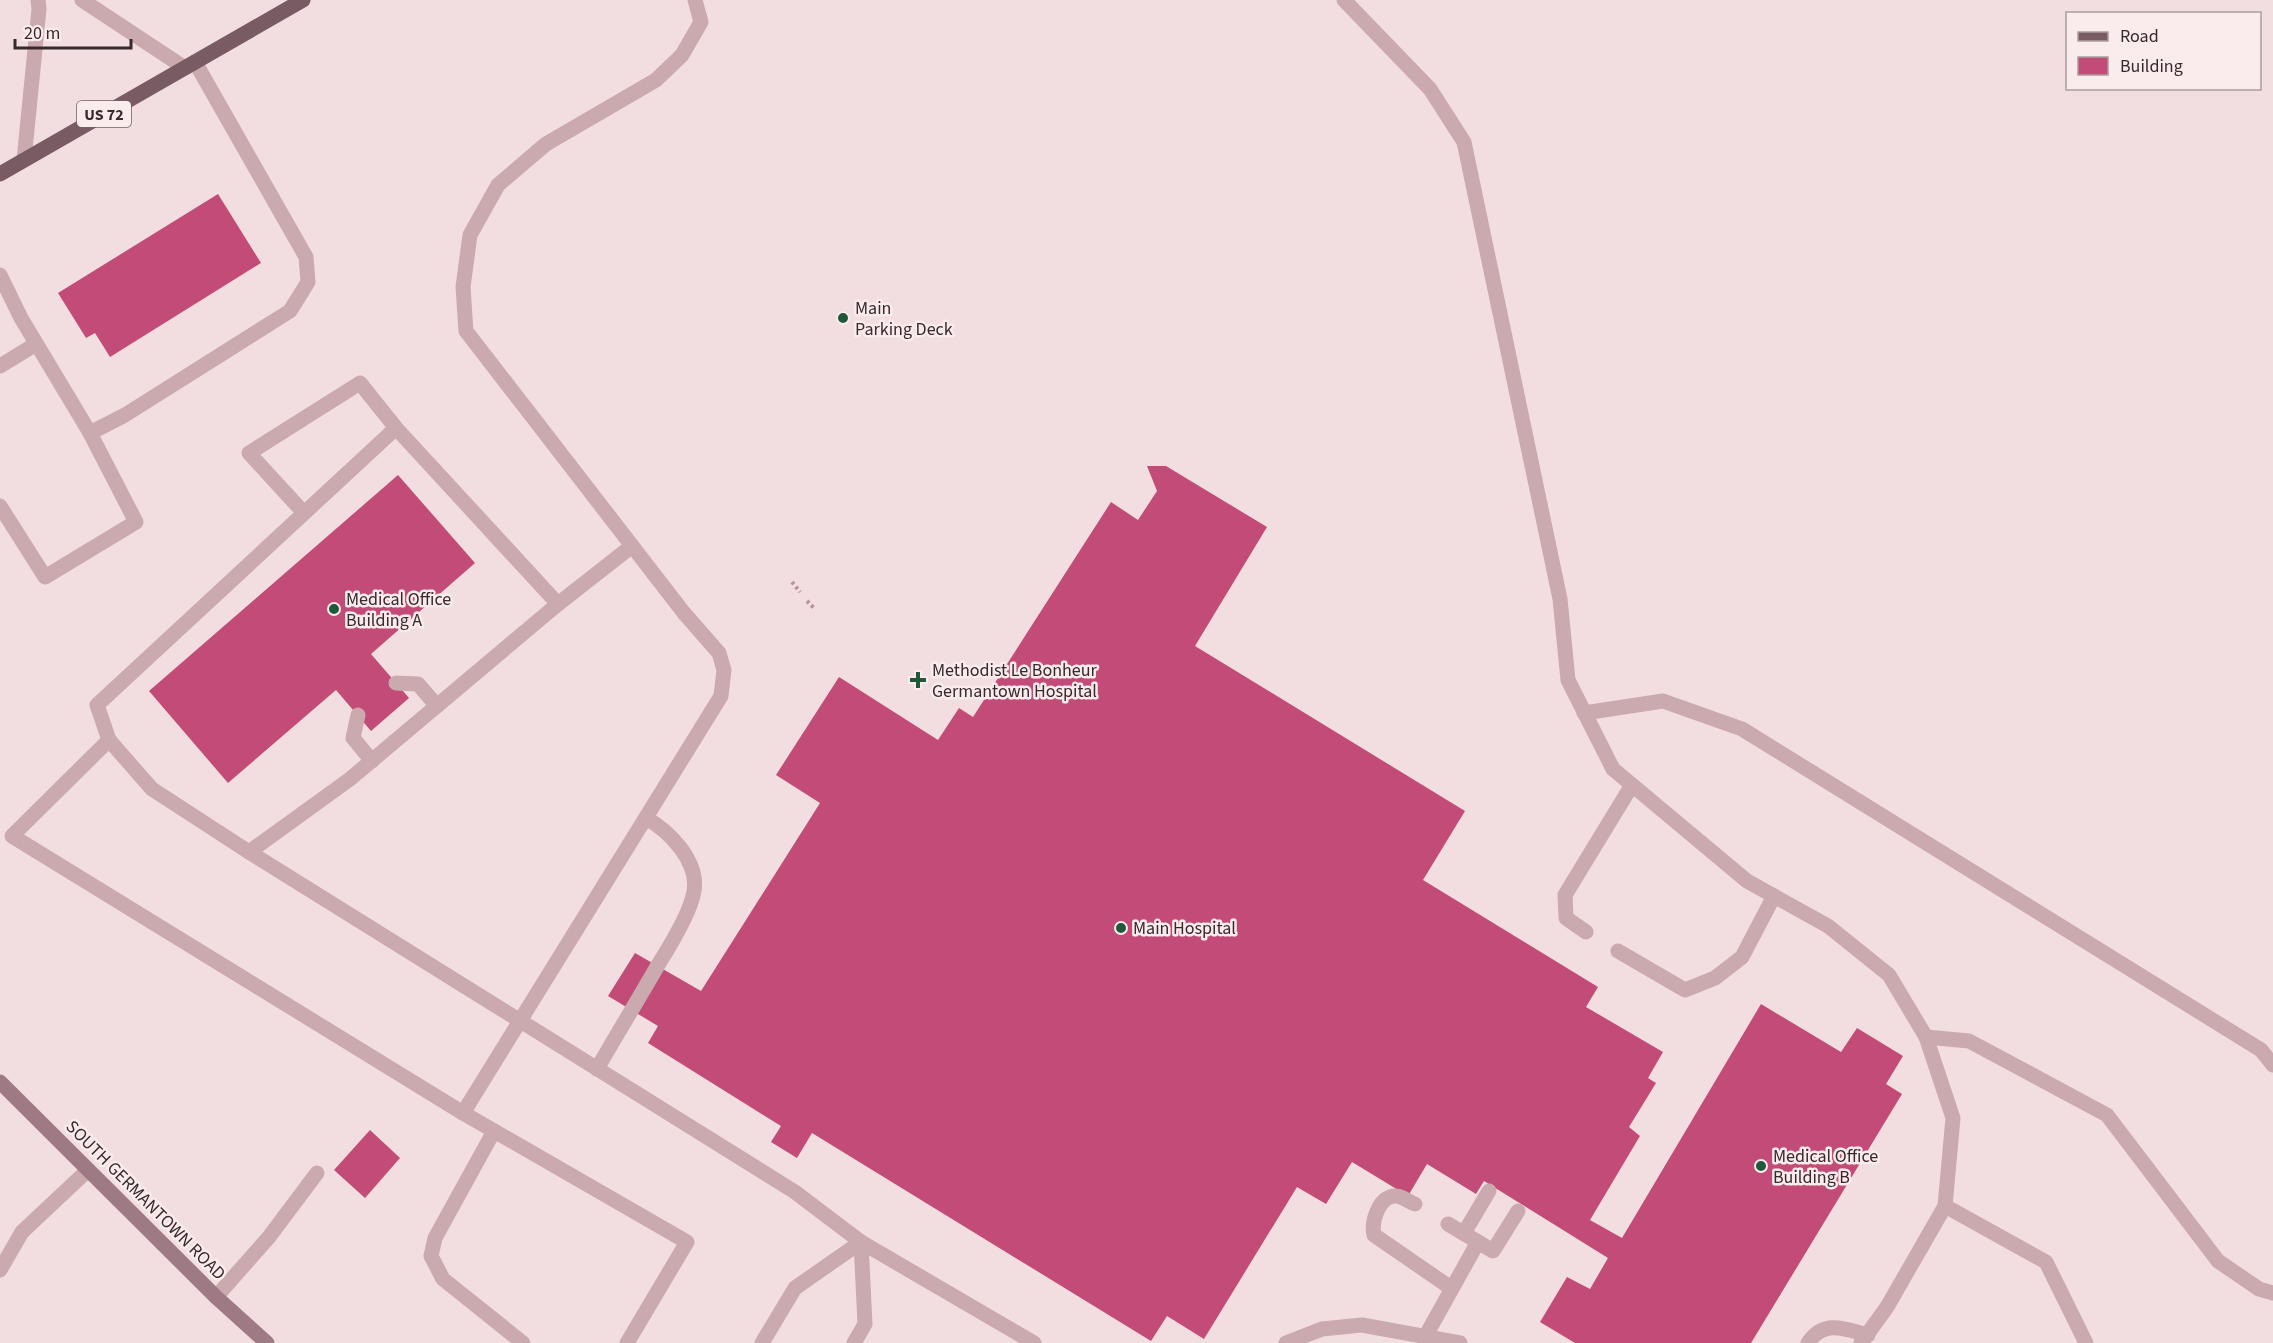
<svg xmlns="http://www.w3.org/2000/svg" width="2273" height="1343" viewBox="0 0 2273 1343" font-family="'Source Sans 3',sans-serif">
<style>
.building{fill:#c34b78}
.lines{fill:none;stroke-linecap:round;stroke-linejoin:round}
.path{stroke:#b6949b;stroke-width:4;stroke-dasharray:3 3;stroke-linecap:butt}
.lane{stroke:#caaaaf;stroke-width:15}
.secondary{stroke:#9e7b84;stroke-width:15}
.primary{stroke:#795b64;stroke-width:15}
.poi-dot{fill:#205839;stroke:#faebec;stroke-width:2}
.labels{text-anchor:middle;stroke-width:5;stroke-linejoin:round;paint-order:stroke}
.shield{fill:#faebec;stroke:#726367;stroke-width:1.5}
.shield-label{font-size:16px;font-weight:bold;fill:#38292e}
.poi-label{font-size:18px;fill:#38292e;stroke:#faebec;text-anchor:start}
.street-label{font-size:18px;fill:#38292e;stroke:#faebec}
</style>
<rect width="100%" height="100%" fill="#f2dee0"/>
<g class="building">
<path d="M218,194L261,263L110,357L95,333L86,338L58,293Z"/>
<path d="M1147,466H1166L1267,527L1195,646L1465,811L1423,880L1598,987L1586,1007L1663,1052L1648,1078L1656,1083L1629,1127L1640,1136L1590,1220L1622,1238L1761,1004L1841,1052L1857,1028L1903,1056L1886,1084L1902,1094L1751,1343H1575L1540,1322L1567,1277L1590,1289L1608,1258L1484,1181L1476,1194L1427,1164L1408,1196L1352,1162L1326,1204L1297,1187L1204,1339L1167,1316L1151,1341L812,1133L797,1158L771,1142L781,1126L648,1043L658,1026L608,996L635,953L701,991L820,803L776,775L839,677L938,740L959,708L973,717L1111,502L1138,520L1157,491Z"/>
<path d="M398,475L475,563L371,654L409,698L371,731L336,690L228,783L149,691Z"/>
<path d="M370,1130L400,1158L365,1198L334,1170Z"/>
</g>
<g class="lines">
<g class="path">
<path d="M792,582L800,592"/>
<path d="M807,601L815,609"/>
</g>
<g class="lane">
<path d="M82,0L185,68"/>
<path d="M1344,0L1430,89L1464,142L1560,599L1568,680L1613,769L1747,881L1828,926L1889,975L1926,1037L1953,1118L1945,1206L1887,1307L1861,1343"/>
<path d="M24,160L39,9L38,0"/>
<path d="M0,275L21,318L90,433L125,415L290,311L308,282L306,257L195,62"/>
<path d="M0,366L36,344"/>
<path d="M0,506L45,577L136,522L90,433"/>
<path d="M304,513L249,453L360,383L396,428"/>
<path d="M396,683L418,684L437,706"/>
<path d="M1584,713L1663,701L1742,729L2261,1050L2273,1065"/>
<path d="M358,715L353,738L372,761"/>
<path d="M109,740L97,705L396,428L558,604"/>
<path d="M249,852L350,779L558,604L632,546"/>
<path d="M1586,932L1566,918L1565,895L1632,785"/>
<path d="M1618,951L1685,990L1715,978L1742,957L1774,896"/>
<path d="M1926,1037L1969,1041L2107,1115L2218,1261L2259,1289L2273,1293"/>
<path d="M597,1069C617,1034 638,1000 658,965C670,946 691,912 694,891C699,861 669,831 646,818"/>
<path d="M463,1113L721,696L724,670L719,653L684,613L466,331L463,287L470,235L498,185L546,144L656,80L682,55L701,22L695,0"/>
<path d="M494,1131L435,1238L431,1256L443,1279L523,1343"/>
<path d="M1415,1204C1409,1202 1402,1196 1396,1196C1379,1195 1371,1222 1374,1235L1451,1288"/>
<path d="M1945,1206L2046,1262L2086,1343"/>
<path d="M1464,1233L1489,1191"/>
<path d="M1478,1242L1493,1251L1518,1211"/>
<path d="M0,1270L22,1232L88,1170"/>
<path d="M216,1297L269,1237L317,1173"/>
<path d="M1425,1337L1478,1242L1448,1224"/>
<path d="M627,1343L687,1242L463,1113L12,836L109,740L152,789L249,852L795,1192L861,1242L1034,1343"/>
<path d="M762,1343L795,1288L861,1242"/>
<path d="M854,1343L865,1324L861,1242"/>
<path d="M1286,1343L1322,1329L1362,1325L1460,1343"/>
<path d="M1808,1343C1824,1319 1845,1329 1868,1335"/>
</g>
<path class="secondary" d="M0,1082L216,1297L267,1343"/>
<path class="primary" d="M0,174L303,0"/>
</g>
<g class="poi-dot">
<circle cx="843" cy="318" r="6"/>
<circle cx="334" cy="609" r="6"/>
<path d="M915 671h6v6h6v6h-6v6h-6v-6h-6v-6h6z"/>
<circle cx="1121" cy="928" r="6"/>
<circle cx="1761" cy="1166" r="6"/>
</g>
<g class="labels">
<rect class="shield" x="77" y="101" width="54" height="26" rx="4.5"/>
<g class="shield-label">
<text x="104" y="120">US 72</text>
</g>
<g class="poi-label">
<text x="855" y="314">Main<tspan x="855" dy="21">Parking Deck</tspan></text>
<text x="346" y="605">Medical Office<tspan x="346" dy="21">Building A</tspan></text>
<text x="932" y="676">Methodist Le Bonheur<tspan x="932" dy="21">Germantown Hospital</tspan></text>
<text x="1133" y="934">Main Hospital</text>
<text x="1773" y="1162">Medical Office<tspan x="1773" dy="21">Building B</tspan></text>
</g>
<g class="street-label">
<text transform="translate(146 1200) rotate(45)" y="6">SOUTH GERMANTOWN ROAD</text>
</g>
</g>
<rect x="2066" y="12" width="195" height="78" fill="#faebec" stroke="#ac9da0" stroke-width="1.5"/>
<rect x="2078" y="32" width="30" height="9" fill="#795b64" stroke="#ac9da0" stroke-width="1.5"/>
<text x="2120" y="42" font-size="18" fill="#38292e">Road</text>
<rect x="2078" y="57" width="30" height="18" fill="#c34b78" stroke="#ac9da0" stroke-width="1.5"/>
<text x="2120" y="72" font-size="18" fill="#38292e">Building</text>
<path d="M15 39v9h116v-9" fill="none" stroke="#38292e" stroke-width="3"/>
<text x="24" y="39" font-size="18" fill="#38292e" stroke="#faebec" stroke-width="4.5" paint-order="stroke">20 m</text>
</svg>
